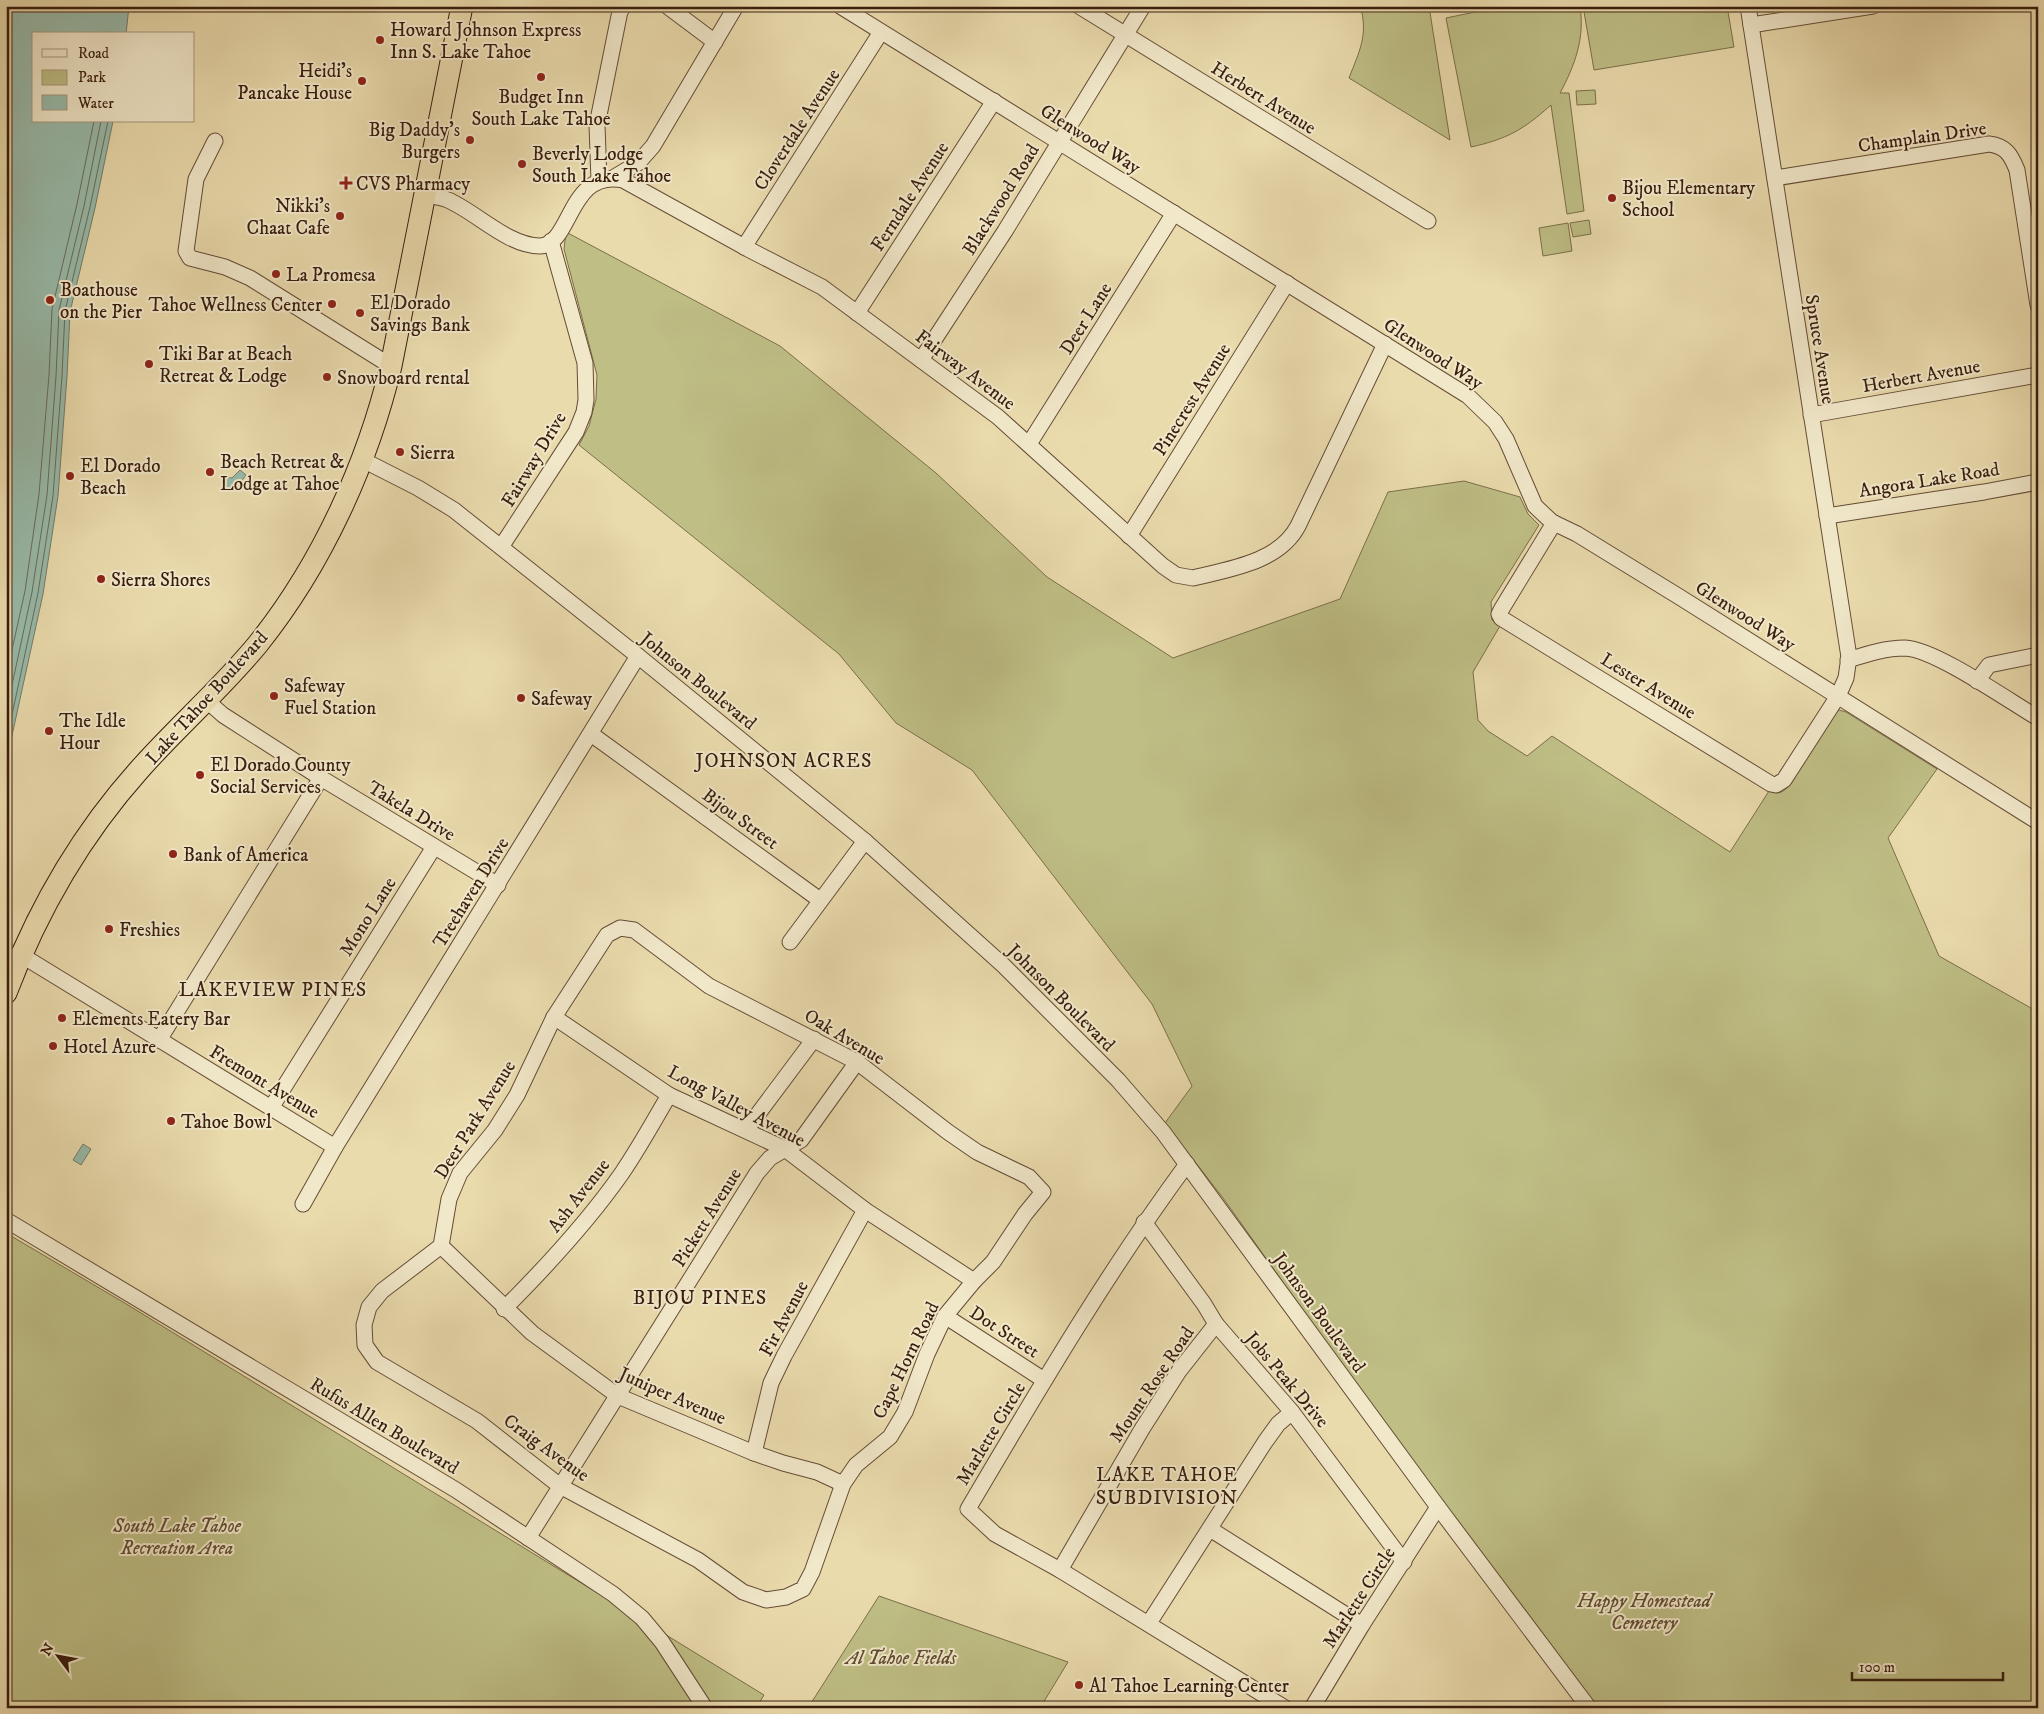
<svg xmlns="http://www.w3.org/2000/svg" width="2044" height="1714" viewBox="0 0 2044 1714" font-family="'IM FELL DW Pica',serif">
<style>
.green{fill:#bebe85;stroke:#7c6e4a}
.water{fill:#98bbab;stroke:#727c6c}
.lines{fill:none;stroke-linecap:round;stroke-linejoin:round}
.shore{stroke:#686c5c;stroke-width:1}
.minor-casing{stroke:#654c36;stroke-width:17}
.highway-casing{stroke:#391d0e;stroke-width:23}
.minor{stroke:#f1e8ca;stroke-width:15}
.highway{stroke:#eadbad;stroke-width:21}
.poi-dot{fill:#8f2418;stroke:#f1e8ca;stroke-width:2}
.labels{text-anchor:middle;stroke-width:4;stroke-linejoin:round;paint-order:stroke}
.poi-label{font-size:19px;fill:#391d0e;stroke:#f1e8ca;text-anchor:start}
.street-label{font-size:19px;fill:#391d0e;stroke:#f1e8ca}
.park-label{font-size:19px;font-style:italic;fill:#614d32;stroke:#f1e8ca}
.neighbourhood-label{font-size:20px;letter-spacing:1px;fill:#391d0e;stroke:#f1e8ca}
</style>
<rect width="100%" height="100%" fill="#eadbad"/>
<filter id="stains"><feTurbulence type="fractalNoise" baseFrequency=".004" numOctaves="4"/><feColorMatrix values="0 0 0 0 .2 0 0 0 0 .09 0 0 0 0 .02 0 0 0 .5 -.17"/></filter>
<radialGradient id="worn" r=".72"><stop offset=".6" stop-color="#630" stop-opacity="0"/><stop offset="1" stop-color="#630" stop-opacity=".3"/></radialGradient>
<g class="green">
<path d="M1360,6H1429L1450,140L1349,78C1359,52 1369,34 1360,6Z"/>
<path d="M1504,6H1580C1585,38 1575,65 1560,93H1569L1584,211L1567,214L1551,105C1523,130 1507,139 1471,147L1446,18Z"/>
<path d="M1583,6H1727L1734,47L1594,70Z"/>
<path d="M1595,90L1596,104L1577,105L1576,91Z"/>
<path d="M1589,220L1591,234L1573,237L1570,223Z"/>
<path d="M1568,223L1572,251L1543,256L1539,228Z"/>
<path d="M566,232L780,346L936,473L1047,577L1173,658L1340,599L1388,492L1464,481L1520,497L1528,514L1539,525L1491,602L1492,620L1500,626L1473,672L1478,720L1488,731L1527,756L1552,736L1730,852L1769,791C1780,795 1783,792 1791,784L1833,715L1839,710L1846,712L1937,769L1888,838L1939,956L2038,1012V1708H1598L1469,1543L1223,1198L1165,1123L1192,1086L1152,1004L972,770L896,723L839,654L579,445L589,426L596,399L597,375L564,249Z"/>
<path d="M6,1233L123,1302L764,1695L756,1708H6Z"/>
<path d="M879,1596L1068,1662L1040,1708H808Z"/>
</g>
<g class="water">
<path d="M6,6H129L126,34H34V121H113L95,208L70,312L67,376L58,496L43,594L6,763Z"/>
<path d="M240,470L246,475L237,487L225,491L222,477L232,478Z"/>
<path d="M83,1144L91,1149L81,1165L73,1160Z"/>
</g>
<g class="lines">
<g class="shore">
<path d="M6,677L25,591L39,494L49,375L52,309L77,204L94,121"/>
<path d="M6,713L32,592L47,495L56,376L59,310L84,206L101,121"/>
<path d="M6,743L38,593L53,496L62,376L65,311L90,207L108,121"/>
</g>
<g class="minor-casing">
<g id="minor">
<path d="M667,6L715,42"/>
<path d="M840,6L1468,396L1495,422L1506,439L1535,506L1552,522L1577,534L1678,596L2038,822"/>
<path d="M1079,6L1428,221"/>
<path d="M1751,25L1873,6"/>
<path d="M215,141L196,179L186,251L190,258L225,267L250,278L391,366"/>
<path d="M613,178L638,163L653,146L736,6"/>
<path d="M1775,178L1989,144C2006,146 2011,155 2017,170L2038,305"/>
<path d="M599,181L597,125L620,11L624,6"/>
<path d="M425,195C432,196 441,197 448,200C476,212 508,246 540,246C572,245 568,169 623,180L748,249L822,287L998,417L1163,566L1176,575L1193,578C1230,569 1279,562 1298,526L1385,344"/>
<path d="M744,247L881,32"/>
<path d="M857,313L994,101"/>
<path d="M921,360L1005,231L1143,6"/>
<path d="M1811,415L2038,375"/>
<path d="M1029,444L1174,213"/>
<path d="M361,459L418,488L454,510L638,656L865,841L1004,966L1118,1080L1163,1132L1438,1507L1589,1708"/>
<path d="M1827,516L1984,492L2038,482"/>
<path d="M1554,523L1501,610L1499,614L1501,618L1771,784L1776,785L1784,780L1838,696L1846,678L1849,657L1748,6"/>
<path d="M1129,536L1287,283"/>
<path d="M501,547L576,432L584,412L586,400L585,363L551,241"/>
<path d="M1848,660C1867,654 1885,648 1905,648C1935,649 2009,701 2038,718"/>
<path d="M1977,681L1989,665L2038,655"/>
<path d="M206,700L223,715L321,778L498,885"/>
<path d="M591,734L820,900"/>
<path d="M620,928L634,930L709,986L857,1062L948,1132L977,1152L1029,1177L1043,1192L1025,1214L993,1262L974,1281L945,1316L927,1354L905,1412L890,1437L856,1465L843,1484L812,1572L803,1589L786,1597L766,1600L743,1592L698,1560L560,1486L477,1421L377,1362L365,1345L364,1325L369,1307L382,1291L441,1246L449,1199L460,1173L495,1130L517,1095L554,1017L607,935Z"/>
<path d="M790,942L865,841"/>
<path d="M21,955L335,1147"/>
<path d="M554,1017L669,1095L785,1149L865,1210L974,1281"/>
<path d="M159,1040L321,778"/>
<path d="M271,1108L434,847"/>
<path d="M746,1130L814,1039"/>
<path d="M1187,1164C1106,1274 1037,1392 968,1509L995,1534L1060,1570L1285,1708"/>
<path d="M303,1204L335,1147L638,656"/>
<path d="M6,1220L456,1490L613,1594L642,1618L662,1642L705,1708"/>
<path d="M1144,1222L1204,1304L1216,1324L1292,1412L1404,1562"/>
<path d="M441,1246L532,1333L618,1396L754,1453L783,1463L817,1472L843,1484"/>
<path d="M504,1309C547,1266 587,1223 622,1173C639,1148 654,1121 669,1095"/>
<path d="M945,1316L1044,1380"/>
<path d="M754,1453L771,1383L784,1356L865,1210"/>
<path d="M1210,1529L1362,1625"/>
<path d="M528,1538L757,1173L770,1158L801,1140L857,1062"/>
<path d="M1060,1570L1142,1429L1179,1371L1216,1324"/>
<path d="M1149,1623L1265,1442L1278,1424L1292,1412"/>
<path d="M1312,1708L1362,1625L1438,1507"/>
</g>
</g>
<g class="highway-casing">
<path id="highway" d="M6,993C37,911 80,836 139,770C177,727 221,689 258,644C322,564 367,465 391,366L462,6"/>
</g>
<use href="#minor" class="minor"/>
<use href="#highway" class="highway"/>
</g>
<g class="poi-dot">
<circle cx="380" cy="40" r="5"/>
<circle cx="541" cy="77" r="5"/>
<circle cx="362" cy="81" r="5"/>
<circle cx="470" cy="140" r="5"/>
<circle cx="522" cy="164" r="5"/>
<path d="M343.5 175.5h5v5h5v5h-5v5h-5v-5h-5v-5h5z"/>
<circle cx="1612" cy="198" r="5"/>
<circle cx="340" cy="216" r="5"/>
<circle cx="276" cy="274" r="5"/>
<circle cx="50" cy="300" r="5"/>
<circle cx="332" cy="304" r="5"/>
<circle cx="360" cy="313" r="5"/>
<circle cx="149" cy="364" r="5"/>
<circle cx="327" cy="377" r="5"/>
<circle cx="400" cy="452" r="5"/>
<circle cx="210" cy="472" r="5"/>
<circle cx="70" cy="476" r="5"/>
<circle cx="101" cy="579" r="5"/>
<circle cx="274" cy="696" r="5"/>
<circle cx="521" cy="698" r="5"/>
<circle cx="49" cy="731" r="5"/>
<circle cx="200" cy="775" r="5"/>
<circle cx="173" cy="854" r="5"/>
<circle cx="109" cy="929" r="5"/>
<circle cx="62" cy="1018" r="5"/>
<circle cx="53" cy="1046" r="5"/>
<circle cx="171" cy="1121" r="5"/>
<circle cx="1079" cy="1685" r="5"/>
</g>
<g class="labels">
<g class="poi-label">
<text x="390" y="36">Howard Johnson Express<tspan x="390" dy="22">Inn S. Lake Tahoe</tspan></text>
<text x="352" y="77" text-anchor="end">Heidi's<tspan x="352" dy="22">Pancake House</tspan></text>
<text x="541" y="103" text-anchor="middle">Budget Inn<tspan x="541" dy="22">South Lake Tahoe</tspan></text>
<text x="460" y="136" text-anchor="end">Big Daddy's<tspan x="460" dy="22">Burgers</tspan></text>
<text x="532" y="160">Beverly Lodge<tspan x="532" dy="22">South Lake Tahoe</tspan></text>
<text x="356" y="190">CVS Pharmacy</text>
<text x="1622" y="194">Bijou Elementary<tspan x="1622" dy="22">School</tspan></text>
<text x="330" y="212" text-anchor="end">Nikki's<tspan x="330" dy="22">Chaat Cafe</tspan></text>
<text x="286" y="281">La Promesa</text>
<text x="60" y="296">Boathouse<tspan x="60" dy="22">on the Pier</tspan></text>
<text x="370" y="309">El Dorado<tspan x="370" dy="22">Savings Bank</tspan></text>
<text x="322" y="311" text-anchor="end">Tahoe Wellness Center</text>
<text x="159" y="360">Tiki Bar at Beach<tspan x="159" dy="22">Retreat &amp; Lodge</tspan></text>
<text x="337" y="384">Snowboard rental</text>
<text x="410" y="459">Sierra</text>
<text x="220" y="468">Beach Retreat &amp;<tspan x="220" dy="22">Lodge at Tahoe</tspan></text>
<text x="80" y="472">El Dorado<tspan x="80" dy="22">Beach</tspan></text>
<text x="111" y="586">Sierra Shores</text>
<text x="284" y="692">Safeway<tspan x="284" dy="22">Fuel Station</tspan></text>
<text x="531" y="705">Safeway</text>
<text x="59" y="727">The Idle<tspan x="59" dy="22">Hour</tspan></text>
<text x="210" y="771">El Dorado County<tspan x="210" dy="22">Social Services</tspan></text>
<text x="183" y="861">Bank of America</text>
<text x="119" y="936">Freshies</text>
<text x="72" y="1025">Elements Eatery Bar</text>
<text x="63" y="1053">Hotel Azure</text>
<text x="181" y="1128">Tahoe Bowl</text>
<text x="1089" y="1692">Al Tahoe Learning Center</text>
</g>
<g class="street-label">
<text transform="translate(1264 97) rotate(32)" y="7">Herbert Avenue</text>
<text transform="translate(796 129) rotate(-57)" y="7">Cloverdale Avenue</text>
<text transform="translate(1922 136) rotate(-8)" y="7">Champlain Drive</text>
<text transform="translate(1091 138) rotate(32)" y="7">Glenwood Way</text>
<text transform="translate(909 196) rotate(-57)" y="7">Ferndale Avenue</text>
<text transform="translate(1000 199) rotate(-58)" y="7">Blackwood Road</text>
<text transform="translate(1085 318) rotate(-58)" y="7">Deer Lane</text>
<text transform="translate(1821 349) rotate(81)" y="7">Spruce Avenue</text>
<text transform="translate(1434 353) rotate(33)" y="7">Glenwood Way</text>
<text transform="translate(966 369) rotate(37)" y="7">Fairway Avenue</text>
<text transform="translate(1921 375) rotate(-10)" y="7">Herbert Avenue</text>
<text transform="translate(1191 399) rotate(-58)" y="7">Pinecrest Avenue</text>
<text transform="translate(533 459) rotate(-59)" y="7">Fairway Drive</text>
<text transform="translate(1929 479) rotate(-9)" y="7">Angora Lake Road</text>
<text transform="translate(1746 615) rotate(32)" y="7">Glenwood Way</text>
<text transform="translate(699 680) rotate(39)" y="7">Johnson Boulevard</text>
<text transform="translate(1649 685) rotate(32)" y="7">Lester Avenue</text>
<text transform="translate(206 697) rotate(-48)" y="7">Lake Tahoe Boulevard</text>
<text transform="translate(412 810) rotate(31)" y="7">Takela Drive</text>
<text transform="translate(741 818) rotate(36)" y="7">Bijou Street</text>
<text transform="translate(470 892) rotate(-58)" y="7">Treehaven Drive</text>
<text transform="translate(367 916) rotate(-58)" y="7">Mono Lane</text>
<text transform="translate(1062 997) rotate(45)" y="7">Johnson Boulevard</text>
<text transform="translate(845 1036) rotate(31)" y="7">Oak Avenue</text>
<text transform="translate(265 1081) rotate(31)" y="7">Fremont Avenue</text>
<text transform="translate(737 1105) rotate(28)" y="7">Long Valley Avenue</text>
<text transform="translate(474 1119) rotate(-58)" y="7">Deer Park Avenue</text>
<text transform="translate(578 1195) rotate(-52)" y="7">Ash Avenue</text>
<text transform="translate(706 1217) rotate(-58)" y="7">Pickett Avenue</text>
<text transform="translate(1320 1312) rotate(54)" y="7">Johnson Boulevard</text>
<text transform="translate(783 1318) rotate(-62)" y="7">Fir Avenue</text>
<text transform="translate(1005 1331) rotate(33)" y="7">Dot Street</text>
<text transform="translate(905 1360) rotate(-64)" y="7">Cape Horn Road</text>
<text transform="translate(1288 1379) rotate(50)" y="7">Jobs Peak Drive</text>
<text transform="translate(1151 1384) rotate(-56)" y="7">Mount Rose Road</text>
<text transform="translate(673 1395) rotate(24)" y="7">Juniper Avenue</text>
<text transform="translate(385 1425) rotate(31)" y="7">Rufus Allen Boulevard</text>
<text transform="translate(990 1433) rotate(-59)" y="7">Marlette Circle</text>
<text transform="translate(547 1447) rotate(36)" y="7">Craig Avenue</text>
<text transform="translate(1358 1597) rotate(-57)" y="7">Marlette Circle</text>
</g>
<g class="park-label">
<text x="177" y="1532">South Lake Tahoe<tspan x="177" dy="22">Recreation Area</tspan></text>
<text x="1644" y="1607">Happy Homestead<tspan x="1644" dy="22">Cemetery</tspan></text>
<text x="901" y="1664">Al Tahoe Fields</text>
</g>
<g class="neighbourhood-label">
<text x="784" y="767">JOHNSON ACRES</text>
<text x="273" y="996">LAKEVIEW PINES</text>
<text x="700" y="1304">BIJOU PINES</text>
<text x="1167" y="1481">LAKE TAHOE<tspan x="1167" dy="23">SUBDIVISION</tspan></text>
</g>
</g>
<rect width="2044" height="1714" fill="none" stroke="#eadbad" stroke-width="25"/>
<rect x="8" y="8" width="2029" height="1699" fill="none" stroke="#391d0e" stroke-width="2.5"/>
<rect x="12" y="12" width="2019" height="1689" fill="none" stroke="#391d0e"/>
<rect x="32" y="32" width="162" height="90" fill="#f1e8ca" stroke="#a7977f"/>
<rect x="42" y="49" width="25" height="8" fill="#f1e8ca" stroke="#a7977f"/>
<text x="78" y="58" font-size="15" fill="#391d0e">Road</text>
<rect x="42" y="70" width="25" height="15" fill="#bebe85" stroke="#a7977f"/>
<text x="78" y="82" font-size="15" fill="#391d0e">Park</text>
<rect x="42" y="95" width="25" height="15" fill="#98bbab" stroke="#a7977f"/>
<text x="78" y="108" font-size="15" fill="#391d0e">Water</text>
<g transform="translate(58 1656) rotate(302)" stroke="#f1e8ca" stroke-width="4" paint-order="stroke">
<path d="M0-4L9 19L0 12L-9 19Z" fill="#391d0e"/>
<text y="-8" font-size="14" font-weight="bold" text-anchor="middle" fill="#391d0e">N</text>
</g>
<path d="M1852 1672v8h151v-8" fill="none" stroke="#391d0e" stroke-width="2.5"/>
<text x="1859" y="1672" font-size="15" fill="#391d0e" stroke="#f1e8ca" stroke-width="4" paint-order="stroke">100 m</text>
<rect width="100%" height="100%" filter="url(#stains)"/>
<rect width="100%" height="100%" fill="url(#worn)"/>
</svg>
